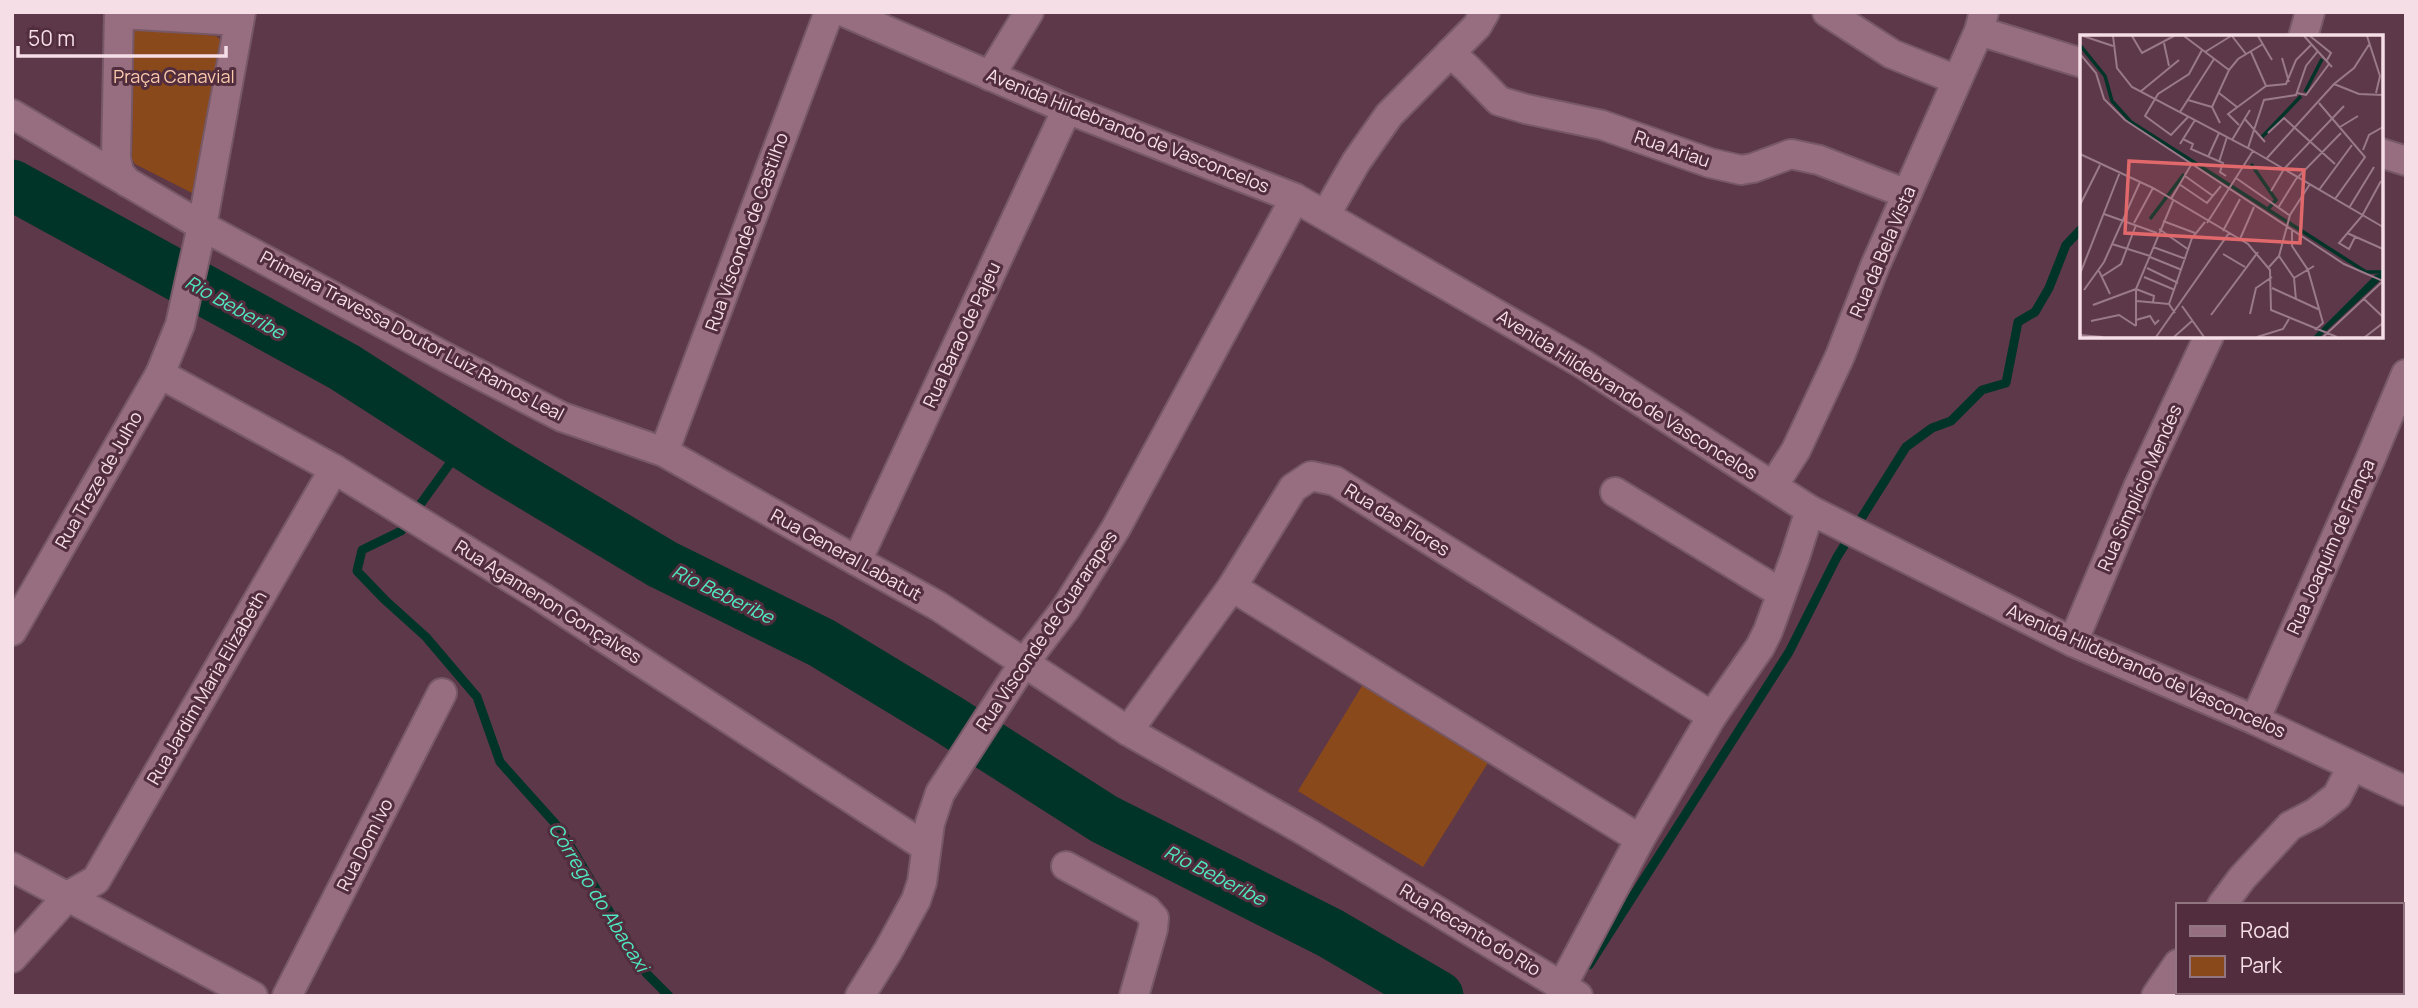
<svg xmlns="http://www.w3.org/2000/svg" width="2418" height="1008" viewBox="0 0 2418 1008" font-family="Manrope,sans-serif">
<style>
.green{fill:#89491b}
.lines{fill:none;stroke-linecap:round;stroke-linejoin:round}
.stream{stroke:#003428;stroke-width:9}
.river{stroke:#003428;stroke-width:51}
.minor-casing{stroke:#775866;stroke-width:32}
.minor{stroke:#976e7f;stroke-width:28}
.labels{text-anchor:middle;stroke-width:6;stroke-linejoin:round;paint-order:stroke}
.park-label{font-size:18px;fill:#fccaac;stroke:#512d3d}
.street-label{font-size:18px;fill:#f6dee7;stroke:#512d3d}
.water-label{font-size:19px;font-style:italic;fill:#50e8c1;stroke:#512d3d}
.inset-river{fill:none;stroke:#003428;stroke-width:3.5}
.inset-road{fill:none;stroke:#9a7a88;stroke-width:2}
.view{fill:#e1686b;fill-opacity:0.15;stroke:#e1686b;stroke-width:3.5}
.inset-edge{fill:none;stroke:#f6dee7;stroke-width:3.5}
</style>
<rect width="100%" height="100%" fill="#5d3848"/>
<g class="green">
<path d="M140,28L216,36L221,40L195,190L192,193L135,164L132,159L134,34L135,30Z"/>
<path d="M1365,681L1491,758L1423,867L1298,791Z"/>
</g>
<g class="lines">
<g class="stream">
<path d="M464,444L401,531L362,550L357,571L385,600L426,637L477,697L500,762L561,830L646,973L669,996"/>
<path d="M1589,965L1789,652L1837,557L1906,447L1932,428L1951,421L1982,390L2006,383L2018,322L2035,312L2049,288L2066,245L2082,228"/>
</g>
<path class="river" d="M12,185L344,367L495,464L662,564L822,643L946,718L1104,819L1330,933L1438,996"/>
<g class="minor-casing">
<g id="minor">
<path d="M119,12L116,158L119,172L127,182"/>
<path d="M844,12L1067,109L1295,198L1583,364L1810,510L2073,642L2255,720L2406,791"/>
<path d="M1827,12L1892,54L1957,80"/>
<path d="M119,14L239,21"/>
<path d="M1979,31L2082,63"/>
<path d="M2303,37L2310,12"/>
<path d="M1450,53L1467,68L1499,101L1526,109L1602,125L1710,163L1741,170L1753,168L1791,154L1819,160L1907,194"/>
<path d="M990,76L1029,12"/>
<path d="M12,114L202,226L449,359L562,417L664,452L857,561L938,606L1128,731L1305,831L1578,996"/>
<path d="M2381,153L2406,161"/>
<path d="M1326,214L1356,162L1389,115L1477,26L1485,12"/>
<path d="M160,374L334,469L540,596L926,847"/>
<path d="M664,452L829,12"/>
<path d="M1773,486L1796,450L1840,356L1875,266L1979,31L1984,12"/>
<path d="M1615,492L1781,593"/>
<path d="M857,561L1067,109"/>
<path d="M1232,587L1640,839"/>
<path d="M12,631L160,374L180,325L202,226L241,12"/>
<path d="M2073,642L2139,485L2209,336"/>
<path d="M2255,720L2370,460L2406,374"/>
<path d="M1128,731L1232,587L1293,488L1311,476L1335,481L1712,716"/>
<path d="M1066,866L1147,910L1154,918L1153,929L1134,996"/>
<path d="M12,867L253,996"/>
<path d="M2222,905L2242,878L2290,826L2315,813L2337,796L2352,766"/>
<path d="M12,958L68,896L96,880L334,469"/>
<path d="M1562,986L1640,839L1712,716L1760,647L1768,631L1795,557L1810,510"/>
<path d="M287,996L442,693"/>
<path d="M860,996L888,951L916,900L922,882L930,823L940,793L1024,663L1066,608L1116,528L1295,198"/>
<path d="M2156,996L2178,964"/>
</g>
</g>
<use href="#minor" class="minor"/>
</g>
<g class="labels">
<g class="park-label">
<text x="174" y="83">Praça Canavial</text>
</g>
<g class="street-label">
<text transform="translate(1128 131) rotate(22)" y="6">Avenida Hildebrando de Vasconcelos</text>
<text transform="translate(1672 149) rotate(19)" y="6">Rua Ariau</text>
<text transform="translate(747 232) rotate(-70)" y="6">Rua Visconde de Castilho</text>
<text transform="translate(1883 252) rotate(-67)" y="6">Rua da Bela Vista</text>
<text transform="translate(962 335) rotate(-65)" y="6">Rua Barao de Pajeu</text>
<text transform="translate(412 336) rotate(28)" y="6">Primeira Travessa Doutor Luiz Ramos Leal</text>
<text transform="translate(1627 395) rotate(32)" y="6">Avenida Hildebrando de Vasconcelos</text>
<text transform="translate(99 480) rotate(-60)" y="6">Rua Treze de Julho</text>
<text transform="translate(2140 488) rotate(-66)" y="6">Rua Simplício Mendes</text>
<text transform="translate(1397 520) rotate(32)" y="6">Rua das Flores</text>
<text transform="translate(2331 547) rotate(-66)" y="6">Rua Joaquim de França</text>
<text transform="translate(846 555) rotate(29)" y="6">Rua General Labatut</text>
<text transform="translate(548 602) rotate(32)" y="6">Rua Agamenon Gonçalves</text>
<text transform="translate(1047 631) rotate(-56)" y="6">Rua Visconde de Guararapes</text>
<text transform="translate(2146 671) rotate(24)" y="6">Avenida Hildebrando de Vasconcelos</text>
<text transform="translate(207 688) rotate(-60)" y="6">Rua Jardim Maria Elizabeth</text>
<text transform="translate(365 845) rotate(-63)" y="6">Rua Dom Ivo</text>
<text transform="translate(1470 930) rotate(31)" y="6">Rua Recanto do Rio</text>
</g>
<g class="water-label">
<text transform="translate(235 307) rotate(29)" y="7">Rio Beberibe</text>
<text transform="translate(723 594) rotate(26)" y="7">Rio Beberibe</text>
<text transform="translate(1215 875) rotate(27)" y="7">Rio Beberibe</text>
<text transform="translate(599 897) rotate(58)" y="7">Córrego do Abacaxi</text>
</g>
</g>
<g transform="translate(2080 35)">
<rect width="303" height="303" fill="#5d3848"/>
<path d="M303,238V243L240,302H233L295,240Z" fill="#003428"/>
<path class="inset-river" d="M0,10L25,41L32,66L51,87L286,237H303M225,57L242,24M182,102L221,61M171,129L196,165L188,174M70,184L104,139"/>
<path class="inset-road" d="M3,1L33,11M33,1L37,33L52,52L168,113L303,192M52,1L62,18L94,1M104,1L149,35M152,1L166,19M178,1L192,25M224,1L252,32M230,1L251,18L247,25M287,1L300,41L296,58M84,8L89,31M125,17L151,1M171,17L186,51M0,19L16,38L24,64L45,85L264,229L303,246L243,302M202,23L209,47M254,49L279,59L303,60M60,57L99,25M139,58L157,72M217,58L226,60L249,29M108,65L132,72M239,68L285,122L255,164M100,77L134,24M108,82L91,100L65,81L78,59L109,39L122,15M164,83L185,107M140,88L132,72L149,35L158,24L183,9M159,90L148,79L186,51L206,49L216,25L232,9M260,92L278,81M188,98L204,83L255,129M103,104L113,109L111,114L143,128L140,137L146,141M152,105L170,75M100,109L115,85M168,113L184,65L216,60L226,31L238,16M283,115L289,100L303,92M0,119L73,153L168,209L190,235L191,275L257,302M128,122L139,98M187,123L254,49L274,33L290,8M139,127L147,102M105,141L133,161M156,143L209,180M99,149L127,168L141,151M239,155L272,110M191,156L204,134L264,71M91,164L111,130M0,170L20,130M198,173L216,144L261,98M269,173L294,132M24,179L77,198M83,186L115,198M54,188L73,153M127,188L173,116M79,194L109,215M143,196L160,164M212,196V211L228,235L243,288L235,295M267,198L303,214M275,202L269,214L259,208L282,181L301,146M160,204L174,172M32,209L70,221M73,212L106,224M143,219L165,232M199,221L214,243L216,265M70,222L102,235M189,232L199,221L210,180L230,149M67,233L98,248M19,236L30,259M0,239L40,137M21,242L41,229L56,190M64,242L95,255M214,243L234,231M192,253L240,275M56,254L74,261L73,267M4,255L24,227L60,147M283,263L303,282M57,266L89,269M13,270L56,254M102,271L124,302M95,278L89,269L112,203L125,187M170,279L176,253L192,242M131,280L178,217M56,285L70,281L75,289L79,285M11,286L39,280L56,291M56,291V254L93,166M0,300L23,302M76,302L149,198M94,302L113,285M177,302L203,294L209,284M285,302L303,288"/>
<path class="view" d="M49,126L224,135L220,208L45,198Z"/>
<rect width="303" height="303" class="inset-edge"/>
</g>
<rect width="2418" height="1008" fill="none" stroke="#f6dee7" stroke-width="28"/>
<rect x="2176" y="903" width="228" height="91" fill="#512d3d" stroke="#937481" stroke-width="2"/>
<rect x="2190" y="926" width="35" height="10" fill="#976e7f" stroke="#937481" stroke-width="2"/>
<text x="2240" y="938" font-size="21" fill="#f6dee7">Road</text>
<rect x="2190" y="956" width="35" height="21" fill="#89491b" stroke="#937481" stroke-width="2"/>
<text x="2240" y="973" font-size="21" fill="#f6dee7">Park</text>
<path d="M18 46v10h208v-10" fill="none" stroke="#f6dee7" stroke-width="3.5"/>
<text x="28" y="46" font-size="21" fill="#f6dee7" stroke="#512d3d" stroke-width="5" paint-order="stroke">50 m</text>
</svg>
